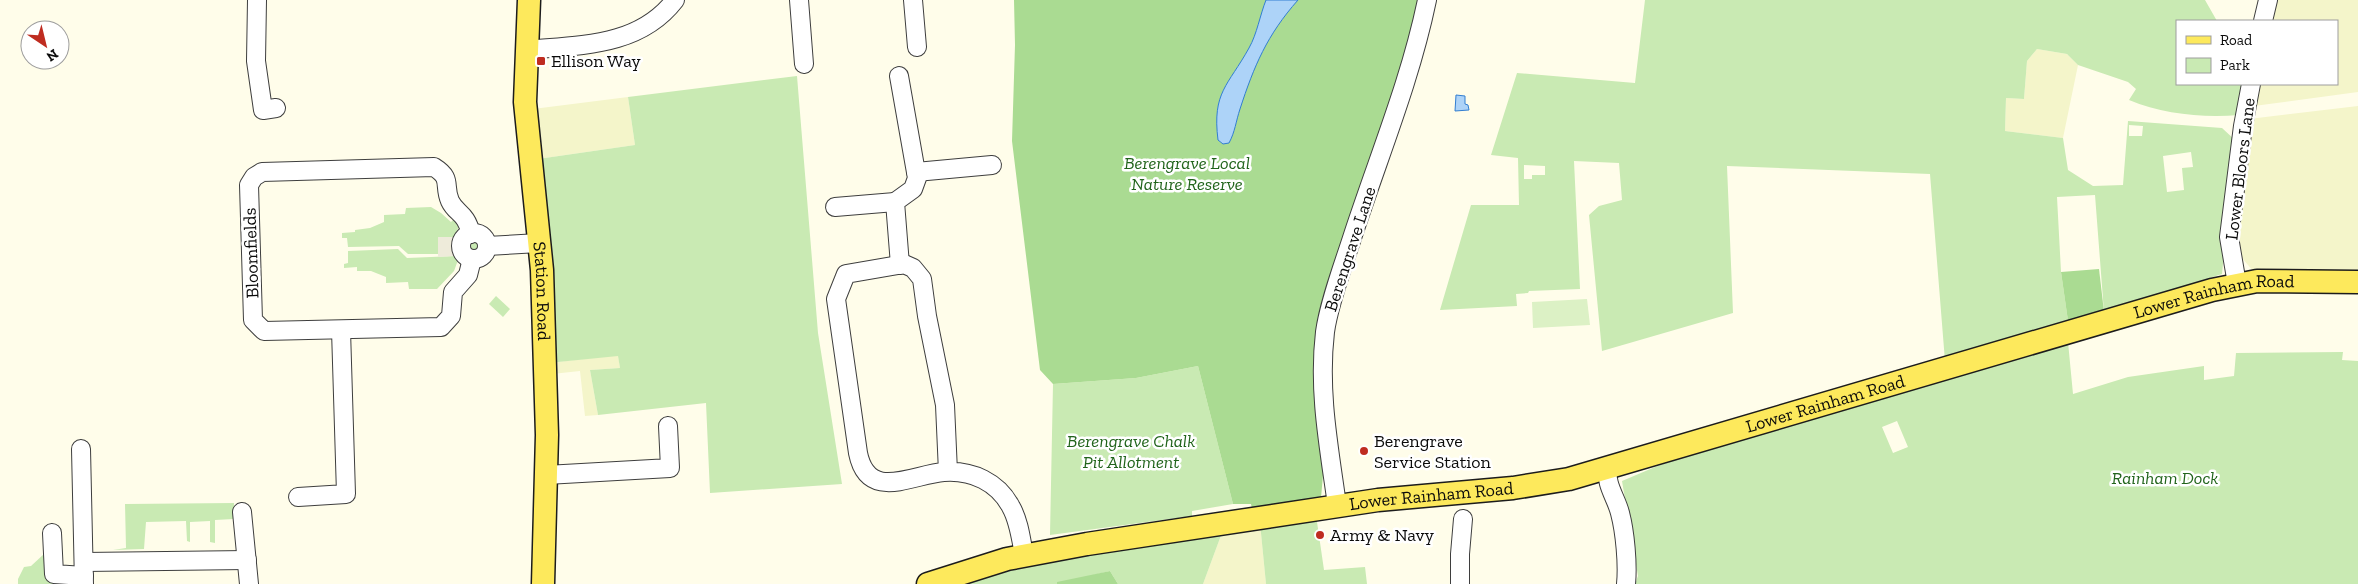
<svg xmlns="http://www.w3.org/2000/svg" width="2358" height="584" viewBox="0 0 2358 584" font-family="'Zilla Slab',serif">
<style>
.farmland{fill:#f4f5ca}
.green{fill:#c9eab3;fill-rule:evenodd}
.forest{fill:#aadb92}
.pitch{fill:#dcf1c5}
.plaza{fill:#eeebda}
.water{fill:#add3f8;stroke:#327ed1}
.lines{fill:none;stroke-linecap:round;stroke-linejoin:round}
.minor-casing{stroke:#3e3e3e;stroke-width:20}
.major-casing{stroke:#1c1c1c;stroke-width:25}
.minor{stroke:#fff;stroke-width:18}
.major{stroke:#fde95c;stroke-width:22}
.poi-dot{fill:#bf2c20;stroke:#fff;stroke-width:2}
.labels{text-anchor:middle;stroke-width:5;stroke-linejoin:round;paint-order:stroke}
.poi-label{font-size:18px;fill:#0b0b0b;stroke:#fff;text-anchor:start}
.park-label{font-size:18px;font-style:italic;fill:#21641b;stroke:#fff}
.street-label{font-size:18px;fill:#0b0b0b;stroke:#fff}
</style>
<rect width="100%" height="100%" fill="#fffdea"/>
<g class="farmland">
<path d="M2274,0H2358V92L2254,106L2258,84H2337V21H2270Z"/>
<path d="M2037,49L2067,54L2078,65L2063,138L2005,131L2006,98L2024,99L2027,61Z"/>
<path d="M628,97L635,145L538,159L533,109Z"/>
<path d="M2358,106V272H2254L2236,251L2249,119Z"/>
<path d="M618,355L620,368L590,370L598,415L585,416L580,371L552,374L548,363Z"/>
<path d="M1260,523L1266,584H1203L1223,530Z"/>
</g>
<g class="green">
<path d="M1645,0H2205L2217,21H2177V84H2243L2239,115C2202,118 2163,114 2129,100L2136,89L2128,82L2078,65L2067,54L2037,49L2027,61L2024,99L2006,98L2005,131L2063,138L2068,170L2093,186L2123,185L2128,121L2222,128L2235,140L2222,274L2104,312L2095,195L2057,197L2061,272L2068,321L1945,361L1930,174L1727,166L1733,313L1602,351L1589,215L1599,206L1622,200L1619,163L1574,161L1580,289L1529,291L1528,293L1516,294L1517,306L1440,310L1471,205H1519L1518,158L1491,155L1517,73L1635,83ZM2129,125L2143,126L2142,136H2129ZM2191,152L2193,167L2182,168L2184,190L2167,192L2163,156ZM1524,165L1545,166V175H1532V179H1524Z"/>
<path d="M797,76L818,333L842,484L710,493L706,403L598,415L590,370L620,368L618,356L548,363L538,159L635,145L628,97Z"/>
<path d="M431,207L441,213L451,222L455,218L460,224L454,237H438V254H408L399,246L348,247L347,238H342V233L355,232V230L370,228L384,222V215L405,214L406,208Z"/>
<circle cx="473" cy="246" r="7"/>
<path d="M398,249L407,258L455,256L458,260L454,271L437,289H409L408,282L386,283V277L371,271H357V267L344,268V264L348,263V251Z"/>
<path d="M496,296L510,309L503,317L489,304Z"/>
<path d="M2068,342L2073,394L2128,377L2204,366V380L2234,376L2236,353L2343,352L2342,360L2358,361V584H1635L1638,576L1622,481L1655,467L1746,435ZM1897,421L1908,447L1893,453L1882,427Z"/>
<path d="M1198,366L1233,504L1192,511V516L1050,535L1053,384L1136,378Z"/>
<path d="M234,503V519L215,520V543L210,542V521L190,522V542L187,541L186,521L146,522L144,549L113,550L126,548L125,504Z"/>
<path d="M1316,515L1324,570L1365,567L1367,584H1266L1260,523Z"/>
<path d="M1223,530L1203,584H1118L1110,571L1057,584H961L1017,569Z"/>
<path d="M44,554L71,580V584H18V579L24,567L31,566Z"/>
</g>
<g class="forest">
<path d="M1014,0H1422L1317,354L1315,412L1325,452L1321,498L1252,509L1251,504H1233L1198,366L1136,378L1053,384L1040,370L1012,141L1015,45Z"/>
<path d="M2099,269L2104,312L2068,321L2061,272Z"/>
<path d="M1110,571L1118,584H1057V582Z"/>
</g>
<path class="pitch" d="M1587,299L1590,325L1533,328L1532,302Z"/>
<path class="plaza" d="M438,237H454L452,245L455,256L438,257Z"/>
<g class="water">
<path d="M1266,0H1298C1267,35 1254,66 1240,109C1236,121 1235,132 1229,143L1223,144L1218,140C1212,92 1228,86 1249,48C1257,34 1260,15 1266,0Z"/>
<path d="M1456,95L1465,96V104L1468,105L1469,110L1455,111Z"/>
</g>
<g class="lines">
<g class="minor-casing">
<g id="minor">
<path d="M257,0L256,61L263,110L276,108"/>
<path d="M799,0L804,64"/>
<path d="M913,0L917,47"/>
<path d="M2263,21L2268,0"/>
<path d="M526,50C580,45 639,47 675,0"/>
<path d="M899,76L917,178L913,189L895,202L900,265"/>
<path d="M916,172L992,165"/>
<path d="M835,207L895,202"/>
<circle cx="474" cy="246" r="13"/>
<path d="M471,234C466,212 456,214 450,201C443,185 453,179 434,167L262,172L254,177L249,185L253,320L264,331L441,327L451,316L453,292L468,275L472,259"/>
<path d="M487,246L539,243"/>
<path d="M2237,284L2229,237L2243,126L2251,84"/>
<path d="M81,449L84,584"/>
<path d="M1608,467C1605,485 1616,497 1620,513C1625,532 1628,564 1626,584"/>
<path d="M948,472L945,405L927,316L922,279L913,268L904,264L846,274L836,299L858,453C868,503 913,474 944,472C972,470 998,482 1011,507C1019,521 1021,539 1024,555"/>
<path d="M546,475L670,468L668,426"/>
<path d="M298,497L346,494L341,330"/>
<path d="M1337,505C1329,447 1318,391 1325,332C1329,303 1343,266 1352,238C1378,158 1410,82 1427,0"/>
<path d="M242,512L249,584"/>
<path d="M52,533L54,574L84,576"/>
<path d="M84,562L247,560"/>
<path d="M1460,584V554L1463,519"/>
</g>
</g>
<g class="major-casing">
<g id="major">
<path id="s1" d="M529,0L525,102L542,270L547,435L543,584"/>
<path id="s2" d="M928,584L1007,559L1087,544L1378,500L1513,488L1569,479L2212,290L2257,281L2358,282"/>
</g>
</g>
<use href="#minor" class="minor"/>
<use href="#major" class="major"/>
</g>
<g class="poi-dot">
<rect x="536" y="56" width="10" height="10" rx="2.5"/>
<circle cx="1364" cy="451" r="5"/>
<circle cx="1320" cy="535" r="5"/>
</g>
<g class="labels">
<g class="poi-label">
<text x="551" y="67">Ellison Way</text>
<text x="1374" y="447">Berengrave<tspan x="1374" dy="21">Service Station</tspan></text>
<text x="1330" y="541">Army &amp; Navy</text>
</g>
<g class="park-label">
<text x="1187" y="169">Berengrave Local<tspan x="1187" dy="21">Nature Reserve</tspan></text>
<text x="1131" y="447">Berengrave Chalk<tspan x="1131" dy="21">Pit Allotment</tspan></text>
<text x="2165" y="484">Rainham Dock</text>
</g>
<g class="street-label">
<text transform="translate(2240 169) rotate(-83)" y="6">Lower Bloors Lane</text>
<text transform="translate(1350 249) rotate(-72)" y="6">Berengrave Lane</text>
<text transform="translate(251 253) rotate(-92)" y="6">Bloomfields</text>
<text dy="6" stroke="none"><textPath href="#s1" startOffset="292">Station Road</textPath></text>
<text dy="6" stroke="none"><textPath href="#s2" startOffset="1322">Lower Rainham Road</textPath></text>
<text dy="6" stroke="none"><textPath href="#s2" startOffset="918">Lower Rainham Road</textPath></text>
<text dy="6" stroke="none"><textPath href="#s2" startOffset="512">Lower Rainham Road</textPath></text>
</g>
</g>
<rect x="2176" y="20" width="162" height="65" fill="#ffffff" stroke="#9d9d9d"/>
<rect x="2186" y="36" width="25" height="8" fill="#fde95c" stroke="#9d9d9d"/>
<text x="2220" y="45" font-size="15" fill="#0b0b0b">Road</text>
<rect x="2186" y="58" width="25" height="15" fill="#c9eab3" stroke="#9d9d9d"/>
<text x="2220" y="70" font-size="15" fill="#0b0b0b">Park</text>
<g transform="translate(45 45) rotate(145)"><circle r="24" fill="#ffffff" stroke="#9d9d9d"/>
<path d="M0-4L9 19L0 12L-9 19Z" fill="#bf2c20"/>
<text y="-8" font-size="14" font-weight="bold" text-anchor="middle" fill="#0b0b0b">N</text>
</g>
</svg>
